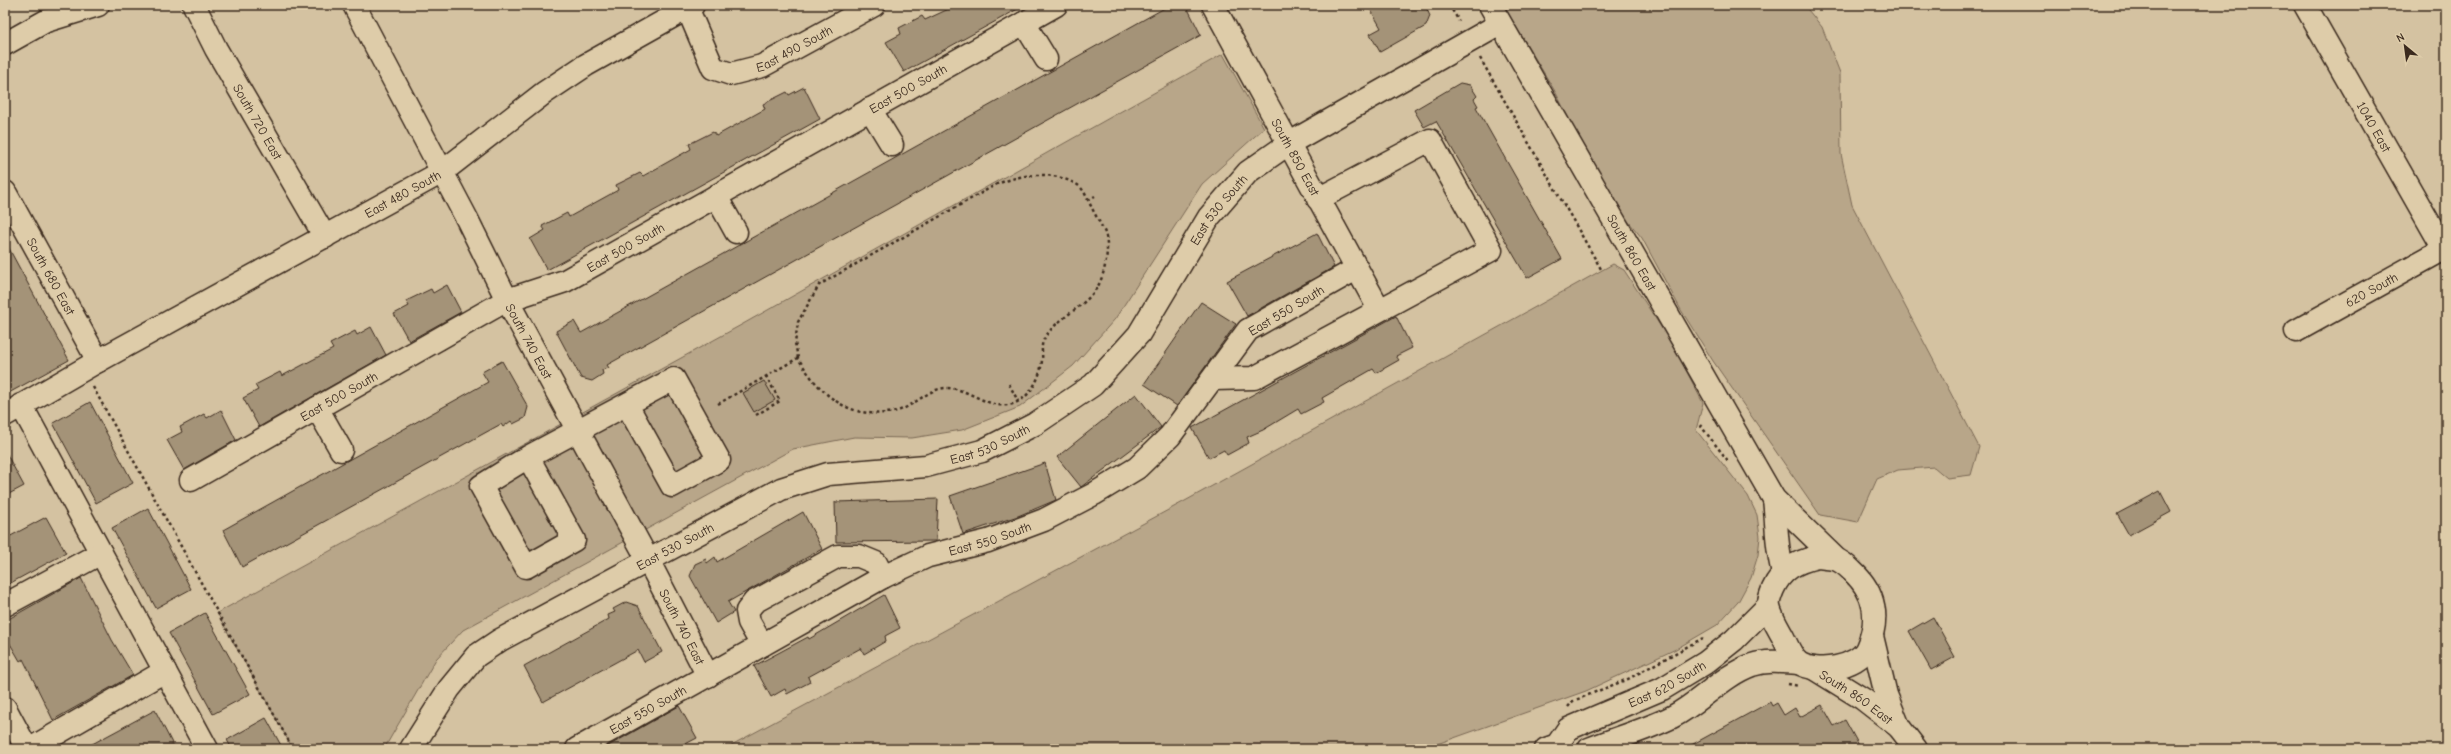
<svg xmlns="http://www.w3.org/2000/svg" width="2451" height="754" viewBox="0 0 2451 754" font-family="'Comic Neue',sans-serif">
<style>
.green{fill:#b8a689;stroke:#7a6854}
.building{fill:#a49378;stroke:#3b2a1e}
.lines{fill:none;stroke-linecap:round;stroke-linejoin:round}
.minor-casing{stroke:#3b2a1e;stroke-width:25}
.path{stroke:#3b2a1e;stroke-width:2.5;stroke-dasharray:3 3;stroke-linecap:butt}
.minor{stroke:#decca9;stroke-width:22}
.labels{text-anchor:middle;stroke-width:3;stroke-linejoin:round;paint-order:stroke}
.street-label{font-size:13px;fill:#3b2a1e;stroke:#decca9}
</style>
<rect width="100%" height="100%" fill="#d4c2a1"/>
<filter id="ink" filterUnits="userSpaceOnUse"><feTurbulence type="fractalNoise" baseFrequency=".025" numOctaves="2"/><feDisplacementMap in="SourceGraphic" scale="8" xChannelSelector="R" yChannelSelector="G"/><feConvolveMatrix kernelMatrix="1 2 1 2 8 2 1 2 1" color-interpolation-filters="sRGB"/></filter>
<g filter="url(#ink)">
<g class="green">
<path d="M1503,5H1804L1822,27L1840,73L1841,154L1852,205L1979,447L1971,475L1947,478L1934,467L1898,470L1877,479L1858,522L1820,515L1713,361L1681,310L1642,238L1620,211L1578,137L1556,93Z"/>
<path d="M1223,54L1264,128L1202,184L1115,319L1073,366L1020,407L962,430L912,438L854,437L793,449L463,630L436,659L384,749H293L217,613L743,324Z"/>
<path d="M1613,264L1624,270L1674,347L1703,403L1696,430L1748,496L1757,515L1760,537L1758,555L1751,578L1738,602L1717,625L1676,649L1586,691L1423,749H724L1185,501Z"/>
</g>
<g class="building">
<path d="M957,5H1025L904,72L886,42L901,34L899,28L922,16L925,20Z"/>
<path d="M1170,5H1186L1201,35L607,365L609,368L602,370L603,374L592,381L581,378L556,331L574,321L581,333Z"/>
<path d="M1368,5H1425L1430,16L1426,26L1380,52L1370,34L1381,28Z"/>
<path d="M1460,83L1470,85L1477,96L1474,99L1478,106L1476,107L1562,259L1527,278L1436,121L1424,127L1414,110Z"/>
<path d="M804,87L820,119L547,270L530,239L545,230L542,226L567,213L569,217L618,190L616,185L640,173L643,176L691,149L689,144L713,132L716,136L765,109L763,104L787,92L789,95Z"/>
<path d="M1317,233L1334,267L1247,316L1227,281Z"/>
<path d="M5,241L69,360L5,395Z"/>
<path d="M447,285L461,312L409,341L394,314L409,306L406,301L431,289L433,293Z"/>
<path d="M1201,302L1236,324L1177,406L1144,384Z"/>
<path d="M1396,316L1412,348L1396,356L1399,360L1376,373L1373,369L1322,398L1324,402L1301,414L1298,409L1263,430L1247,437L1249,443L1227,455L1224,450L1209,458L1192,428Z"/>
<path d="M371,327L386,355L259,427L243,398L258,390L255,385L280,372L282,376L333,349L330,344L355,331L357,335Z"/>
<path d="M502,361L528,407L525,418L513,424L511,421L503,427L501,424L242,567L223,530L488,382L482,372Z"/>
<path d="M764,381L775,400L754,412L743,393Z"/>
<path d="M1136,394L1161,427L1081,487L1057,457Z"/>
<path d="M90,402L133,483L96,503L53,423Z"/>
<path d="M221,410L236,440L184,470L167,440L182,432L180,427L204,414L207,418Z"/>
<path d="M5,451L24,486L5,496Z"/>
<path d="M1045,463L1056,500L1018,516L963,534L950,496Z"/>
<path d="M2160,491L2171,512L2129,535L2117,514Z"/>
<path d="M938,499L936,541L836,542L835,502Z"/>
<path d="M148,508L191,589L156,608L112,528Z"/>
<path d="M803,512L822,549L728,602L734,612L716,623L690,576L695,564L706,559L707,563L715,557L717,562Z"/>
<path d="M46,517L66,553L5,586V539Z"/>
<path d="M81,578L112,640L133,675L53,720L23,659L20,661L5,635V621Z"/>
<path d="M884,595L900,628L885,636L886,641L864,654L861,648L808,677L810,682L787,694L785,689L771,697L754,666L808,637L809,639Z"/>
<path d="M626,602L638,606L662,652L644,662L638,650L543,702L524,666L609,619L608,615L615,612L613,609Z"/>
<path d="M205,613L250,694L213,714L169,633Z"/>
<path d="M1933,617L1955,657L1931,670L1909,631Z"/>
<path d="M1770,702L1772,706L1777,703L1784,715L1795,708L1800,717L1822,705L1834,726L1845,720L1861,749H1684Z"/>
<path d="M679,706L697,738L676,749H603Z"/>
<path d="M155,710L175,749H83Z"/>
<path d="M266,718L283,749H232L227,740Z"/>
</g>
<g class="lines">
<g class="minor-casing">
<g id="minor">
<path id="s1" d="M194,5L216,49L325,237"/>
<path id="s2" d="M354,5L467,219L507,300L648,560L708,676"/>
<path id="s3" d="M686,5L713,68L731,74L762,66L874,5"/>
<path id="s4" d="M1213,5L1379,309"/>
<path id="s5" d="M1490,5L1774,499L1836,559"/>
<path id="s6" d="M2305,5L2444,249"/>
<path d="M1024,23L1046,59"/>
<path d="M5,44L46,21L98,5"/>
<path d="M870,109L892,145"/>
<path id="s7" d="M5,192L98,361"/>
<path d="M716,196L736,232"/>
<path id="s8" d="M2296,331L2446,248"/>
<path d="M1214,379L1254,378L1491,250L1430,140L1318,199"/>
<path d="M21,405L207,749"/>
<path d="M317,408L341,450"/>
<path id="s9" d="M5,415L98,361L442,172L544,93L586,65L693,5"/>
<path d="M528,457L574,540L526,567L481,486L528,457L674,379L719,460L672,486L627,405"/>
<path id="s10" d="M191,480L507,300L565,281L1056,5"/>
<path d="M1774,499C1777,524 1776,549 1783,572"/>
<path d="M1817,557C1823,558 1830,558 1835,559C1841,561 1848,567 1852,571C1876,593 1880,619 1867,648C1858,668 1816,674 1799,663C1792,658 1787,645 1783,637C1778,628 1771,617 1769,607C1768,602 1771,594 1773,589C1782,569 1796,562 1817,557Z"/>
<path d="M5,605L101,553"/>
<path d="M1872,636L1886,695L1899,727"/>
<path d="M762,645L749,622L747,611L754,602L838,556H859L876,563L883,577"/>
<path id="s11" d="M1813,668L1863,699L1899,727L1916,749"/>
<path d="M5,708L27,749"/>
<path d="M30,749L165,671"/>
<path id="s12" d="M411,749L449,689L476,656L500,640L781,489L828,474L926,466L982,451L1035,424L1093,385L1139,334L1209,217L1248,172L1288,144L1500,24"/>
<path id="s13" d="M577,749L883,577L928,556L988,541L1044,520L1094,494L1137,468L1170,436L1248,330L1356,269"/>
<path id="s14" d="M1546,749L1557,745L1568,729L1662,689L1705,663L1734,640L1768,606"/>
<path d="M1589,749C1616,738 1646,730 1672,717C1701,702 1722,676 1752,665C1767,660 1783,662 1798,663"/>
</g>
</g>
<g class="path">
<path d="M1449,5L1459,21"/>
<path d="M1480,58L1601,269"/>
<path d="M1088,200L1095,196"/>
<path d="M1009,384L1018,401"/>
<path d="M93,387L293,749"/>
<path d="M718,404L798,358C820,394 847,420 893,412C908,410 922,395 936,390C965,379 991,418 1019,401C1033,393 1041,375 1042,360C1043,352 1040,347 1044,339C1057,317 1085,308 1098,286C1105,274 1110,247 1105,233C1101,224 1095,215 1091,206C1087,199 1084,188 1076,184C1050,170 1023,174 997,184L819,285L798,322L795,343L798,358"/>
<path d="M756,415L780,401L766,376"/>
<path d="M1700,425L1729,462"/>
<path d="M1788,684L1799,686"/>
<path d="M1568,707L1573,701L1628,679L1703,638"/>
</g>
<use href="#minor" class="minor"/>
</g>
</g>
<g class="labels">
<g class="street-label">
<text dy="5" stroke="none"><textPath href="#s3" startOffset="156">East 490 South</textPath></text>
<text dy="5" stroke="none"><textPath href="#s10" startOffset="818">East 500 South</textPath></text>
<text dy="5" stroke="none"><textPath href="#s1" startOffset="133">South 720 East</textPath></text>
<text dy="5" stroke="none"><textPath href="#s6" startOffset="140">1040 East</textPath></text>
<text dy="5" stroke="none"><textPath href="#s4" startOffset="173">South 850 East</textPath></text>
<text dy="5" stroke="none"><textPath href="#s9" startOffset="455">East 480 South</textPath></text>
<text dy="5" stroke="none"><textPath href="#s12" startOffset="1013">East 530 South</textPath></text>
<text dy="5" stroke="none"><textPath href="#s10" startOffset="494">East 500 South</textPath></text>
<text dy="5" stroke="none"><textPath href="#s5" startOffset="285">South 860 East</textPath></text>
<text dy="5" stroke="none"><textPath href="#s7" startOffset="96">South 680 East</textPath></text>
<text dy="5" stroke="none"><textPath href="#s8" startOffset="86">620 South</textPath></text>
<text transform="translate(1286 310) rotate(-31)" y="5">East 550 South</text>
<text dy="5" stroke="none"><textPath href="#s2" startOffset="379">South 740 East</textPath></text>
<text dy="5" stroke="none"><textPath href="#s10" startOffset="170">East 500 South</textPath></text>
<text dy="5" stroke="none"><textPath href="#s12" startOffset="677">East 530 South</textPath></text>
<text dy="5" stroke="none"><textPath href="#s13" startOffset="465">East 550 South</textPath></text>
<text dy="5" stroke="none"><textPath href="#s12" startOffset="341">East 530 South</textPath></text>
<text dy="5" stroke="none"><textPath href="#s2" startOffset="703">South 740 East</textPath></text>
<text dy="5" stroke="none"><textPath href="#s14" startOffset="140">East 620 South</textPath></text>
<text dy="5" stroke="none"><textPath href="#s11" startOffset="52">South 860 East</textPath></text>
<text dy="5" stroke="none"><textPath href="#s13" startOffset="81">East 550 South</textPath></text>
</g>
</g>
<rect width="2451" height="754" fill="none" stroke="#decca9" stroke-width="20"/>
<rect x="10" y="10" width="2431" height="734" fill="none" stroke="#3b2a1e" stroke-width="1.5" filter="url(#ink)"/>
<g transform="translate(2405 46) rotate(331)" stroke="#decca9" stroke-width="3" paint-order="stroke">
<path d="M0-3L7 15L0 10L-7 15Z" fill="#3b2a1e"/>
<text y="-6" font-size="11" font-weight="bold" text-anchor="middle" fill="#3b2a1e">N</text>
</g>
</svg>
